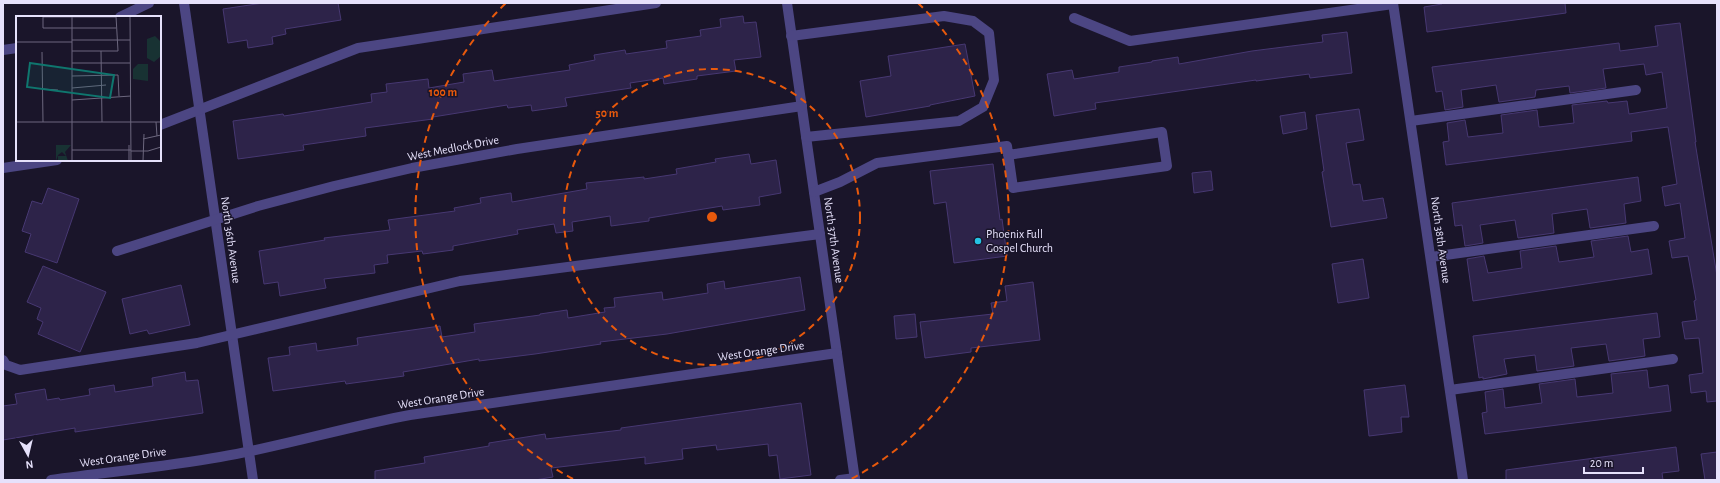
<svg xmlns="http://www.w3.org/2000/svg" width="1720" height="483" viewBox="0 0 1720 483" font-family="'Alegreya Sans',sans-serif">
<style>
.building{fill:#2d2349;stroke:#473872}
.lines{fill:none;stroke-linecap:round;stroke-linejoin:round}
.minor{stroke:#4c4683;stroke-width:10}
.ring{fill:none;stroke:#e8590c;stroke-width:2;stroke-dasharray:7 5}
.poi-dot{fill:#25c3e4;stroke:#1a152a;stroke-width:1.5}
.labels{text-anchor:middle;stroke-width:3;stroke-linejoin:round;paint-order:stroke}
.street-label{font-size:12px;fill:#e6e1fb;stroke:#1a152a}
.poi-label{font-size:12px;fill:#e6e1fb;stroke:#1a152a;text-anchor:start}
.inset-road{fill:none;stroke:#6c677e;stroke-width:1}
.view{fill:#0f766e;fill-opacity:0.15;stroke:#0f766e;stroke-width:2}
.inset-edge{fill:none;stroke:#e6e1fb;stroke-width:2}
.centre{fill:#e8590c;stroke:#1a152a;stroke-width:2}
.ring-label{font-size:12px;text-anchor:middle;font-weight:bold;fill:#e8590c;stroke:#1a152a;stroke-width:3;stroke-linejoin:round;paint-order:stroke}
</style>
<rect width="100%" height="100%" fill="#1a152a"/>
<g class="building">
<path d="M263,3H338L341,20L285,29L286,34L272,37L273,44L248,48L247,40L228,43L223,9Z"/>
<path d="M1442,3H1565L1566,13L1427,32L1424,7L1442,4Z"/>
<path d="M743,16L744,23L756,22L761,57L734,60L736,71L697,76V79L664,84L663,78L630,83L631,88L565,98L567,106L532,111L531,105L508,108L507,105L433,117V119L365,128L366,136L303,145L304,150L238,159L233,121L283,114L284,116L372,102L371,94L387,92L386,84L428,79L429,88L464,82L463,74L492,70L494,81L570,70L569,65L595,60L594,55L625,50L626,54L667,48L666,41L701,36L700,30L721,27L720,19Z"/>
<path d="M1680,23L1696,142H1695L1717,276V401L1707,402L1706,391L1691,393L1689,375L1703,373L1699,338L1685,339L1682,322L1697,320L1694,301L1696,300L1688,256L1672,258L1669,241L1685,238L1680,203L1665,206L1662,187L1677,184L1668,127L1631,132L1632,141L1446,165L1443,142L1449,141L1447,123L1465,120L1468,137L1503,133L1501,115L1537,110L1539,127L1574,123L1572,105L1607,101L1608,103L1627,101L1629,114L1667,108L1662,72L1646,75L1644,64L1603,69L1606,88L1570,93L1569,86L1536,90L1535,97L1499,102L1496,85L1461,90L1463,107L1445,110L1442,91L1436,92L1432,67L1619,43L1620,51L1658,46L1655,26Z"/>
<path d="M1347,32L1352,73L1310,78L1309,74L1256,81V80L1095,103L1096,109L1054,116L1047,74L1072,70L1074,79L1119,72V67L1152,62V61L1178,57L1179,64L1252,51L1323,42L1322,35Z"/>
<path d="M965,44L975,96L930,105V106L866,117L860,81L891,76L888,56Z"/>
<path d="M1359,109L1364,140L1346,143L1353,185L1360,184L1363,201L1383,198L1387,218L1331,227L1322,172L1324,171L1316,115Z"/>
<path d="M1305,112L1307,129L1283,134L1280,116Z"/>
<path d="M749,154L751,164L776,160L781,193L759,197L760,205L723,210L722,206L649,218V221L611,226L610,216L572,222L573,231L556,233L554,224L517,230L518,234L453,246V250L423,254L422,251L387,255L388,263L374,265L375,273L324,279L326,288L280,296L278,282L264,284L259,251L325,240L324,238L390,230L388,220L455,211L454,208L481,203L480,198L511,193L512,202L587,189L586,183L644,177V179L677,174L676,169L716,162L715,159Z"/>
<path d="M993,164L1000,220L1002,219L1007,256L954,263L946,202L934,204L930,171Z"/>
<path d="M1211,171L1213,190L1194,193L1192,173Z"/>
<path d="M1638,177L1641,201L1624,204L1626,223L1590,228L1587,209L1552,214L1554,233L1518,238L1515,220L1480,225L1483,243L1465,246L1462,225L1455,226L1452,203Z"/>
<path d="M48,188L79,199L57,263L25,252L31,234L22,231L32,201L42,204Z"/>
<path d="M1628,236L1631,252L1648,249L1652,274L1473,301L1467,259L1484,256L1488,273L1522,268L1520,251L1556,246L1559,262L1594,257L1591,241Z"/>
<path d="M1363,259L1369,298L1338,303L1332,264Z"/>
<path d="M43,266L106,292L80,352L38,334L43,322L37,319L41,308L27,302Z"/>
<path d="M800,277L805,310L667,334L600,342L601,344L535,354L479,361V359L403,372L404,376L346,384L345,381L273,391L268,358L290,355L289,347L316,343L317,351L358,345L357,338L440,326L442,337L475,332L474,324L540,315V314L567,310L568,318L605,312L604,308L615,307L614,298L662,292L663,300L708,293L707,284L724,281L725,289Z"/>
<path d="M1033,282L1040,340L971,348V352L925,358L920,322L993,314L991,303L1007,301L1005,286Z"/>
<path d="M181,285L190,325L149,334L147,330L130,334L122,299Z"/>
<path d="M1657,313L1660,337L1643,339L1645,356L1609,361L1606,344L1571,348L1574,366L1537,371L1535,355L1504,359L1507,374L1483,379V377L1479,378L1473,336Z"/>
<path d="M915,314L917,337L896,339L894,316Z"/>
<path d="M1647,370L1649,388L1668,385L1671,411L1485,434L1482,413L1487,412L1485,392L1503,389L1505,408L1542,403L1539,384L1575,379L1577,397L1613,393L1611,374Z"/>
<path d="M185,372L186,381L198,380L203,413L75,432V428L3,440V406L17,404L15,394L45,389L47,400L59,398L60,400L90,395L89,389L114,385L115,392L153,386L152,378Z"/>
<path d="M1405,385L1409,417H1401L1402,432L1369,436L1364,390Z"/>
<path d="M801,403L811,475L780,479L777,455L769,456L768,444L717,450L716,445L682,449L683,459L645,464V457L551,468L553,477L535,480H375V471L425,463L424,457L489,446V443L545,434L546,439L621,430V428Z"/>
<path d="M1676,447L1679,471L1662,473L1663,480H1506V470Z"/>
<path d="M1717,452V480H1705L1701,454Z"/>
</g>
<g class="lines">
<g class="minor">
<path d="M184,3L253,480"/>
<path d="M787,3L855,480"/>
<path d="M1393,3L1463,480"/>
<path d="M120,17L149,3"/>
<path d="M1074,18L1130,41L1393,4"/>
<path d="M791,36L944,16L973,21L989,33L994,80L983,107L959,121L806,137"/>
<path d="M3,50L17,48"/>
<path d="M1411,121L1636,90"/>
<path d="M160,125L358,48L656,3"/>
<path d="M3,168L57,160"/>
<path d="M814,192L840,182L877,163L1007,146L1013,188L1167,166L1162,132L1008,155"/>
<path d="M117,251L258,206L334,186L412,168L517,149L802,106"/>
<path d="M1431,257L1654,226"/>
<path d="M3,360L6,365L20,370L197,343L460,281L820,234"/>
<path d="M1450,390L1673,359"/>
<path d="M51,480C107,472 164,467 220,457C284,446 346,427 410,415L837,353"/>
<path d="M840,480L855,478"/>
</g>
</g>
<g class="ring">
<circle cx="712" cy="217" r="148"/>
<path d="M573 479A297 297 0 0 1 506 3M918 3A297 297 0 0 1 851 479"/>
</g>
<circle class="poi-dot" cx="978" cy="241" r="4"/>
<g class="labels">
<g class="street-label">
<text transform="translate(453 148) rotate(-11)" y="4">West Medlock Drive</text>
<text transform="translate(231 240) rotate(82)" y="4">North 36th Avenue</text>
<text transform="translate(834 240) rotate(82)" y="4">North 37th Avenue</text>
<text transform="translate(1441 240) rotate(82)" y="4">North 38th Avenue</text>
<text transform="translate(761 351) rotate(-8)" y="4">West Orange Drive</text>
<text transform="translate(441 398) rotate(-9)" y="4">West Orange Drive</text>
<text transform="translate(123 457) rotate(-8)" y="4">West Orange Drive</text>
</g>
<g class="poi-label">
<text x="986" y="238">Phoenix Full<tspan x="986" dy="14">Gospel Church</tspan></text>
</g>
</g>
<g transform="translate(16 16)">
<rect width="145" height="145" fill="#1a152a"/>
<path d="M139,20L144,25L145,40L138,46L131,42V23ZM122,48H132V65L117,63V53ZM40,129H55L49,136L52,145H42V140H50L46,136L42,139L40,145Z" fill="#183233"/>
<path class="inset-road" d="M27,0V12H100M56,0V145M114,0L115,145M27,1H100M56,24H114M0,26H56M56,35H102L100,0M85,35L86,106M26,36L27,106M56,47H114M56,60L102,59L103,80M56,72L90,69M27,73L42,74M56,84L115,80M0,106H145M140,106L141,120M127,123L145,119M56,134H115M115,135H132L145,131M113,145V129M127,145L128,118"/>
<path class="view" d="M14,47L98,59L94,82L11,71Z"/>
<rect width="145" height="145" class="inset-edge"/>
</g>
<circle cx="712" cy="217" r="6" class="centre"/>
<g class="ring-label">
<text x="443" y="96">100 m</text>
<text x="607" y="117">50 m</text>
</g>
<rect width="1720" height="483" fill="none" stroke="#e6e1fb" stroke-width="8"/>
<g transform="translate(28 455) rotate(172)" stroke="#1a152a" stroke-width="3" paint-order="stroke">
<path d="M0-3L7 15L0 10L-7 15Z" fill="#e6e1fb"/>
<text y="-6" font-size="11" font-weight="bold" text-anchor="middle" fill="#e6e1fb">N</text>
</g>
<path d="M1584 467v6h59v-6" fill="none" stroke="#e6e1fb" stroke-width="2"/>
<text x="1590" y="467" font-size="12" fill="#e6e1fb" stroke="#1a152a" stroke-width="3" paint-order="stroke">20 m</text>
</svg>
